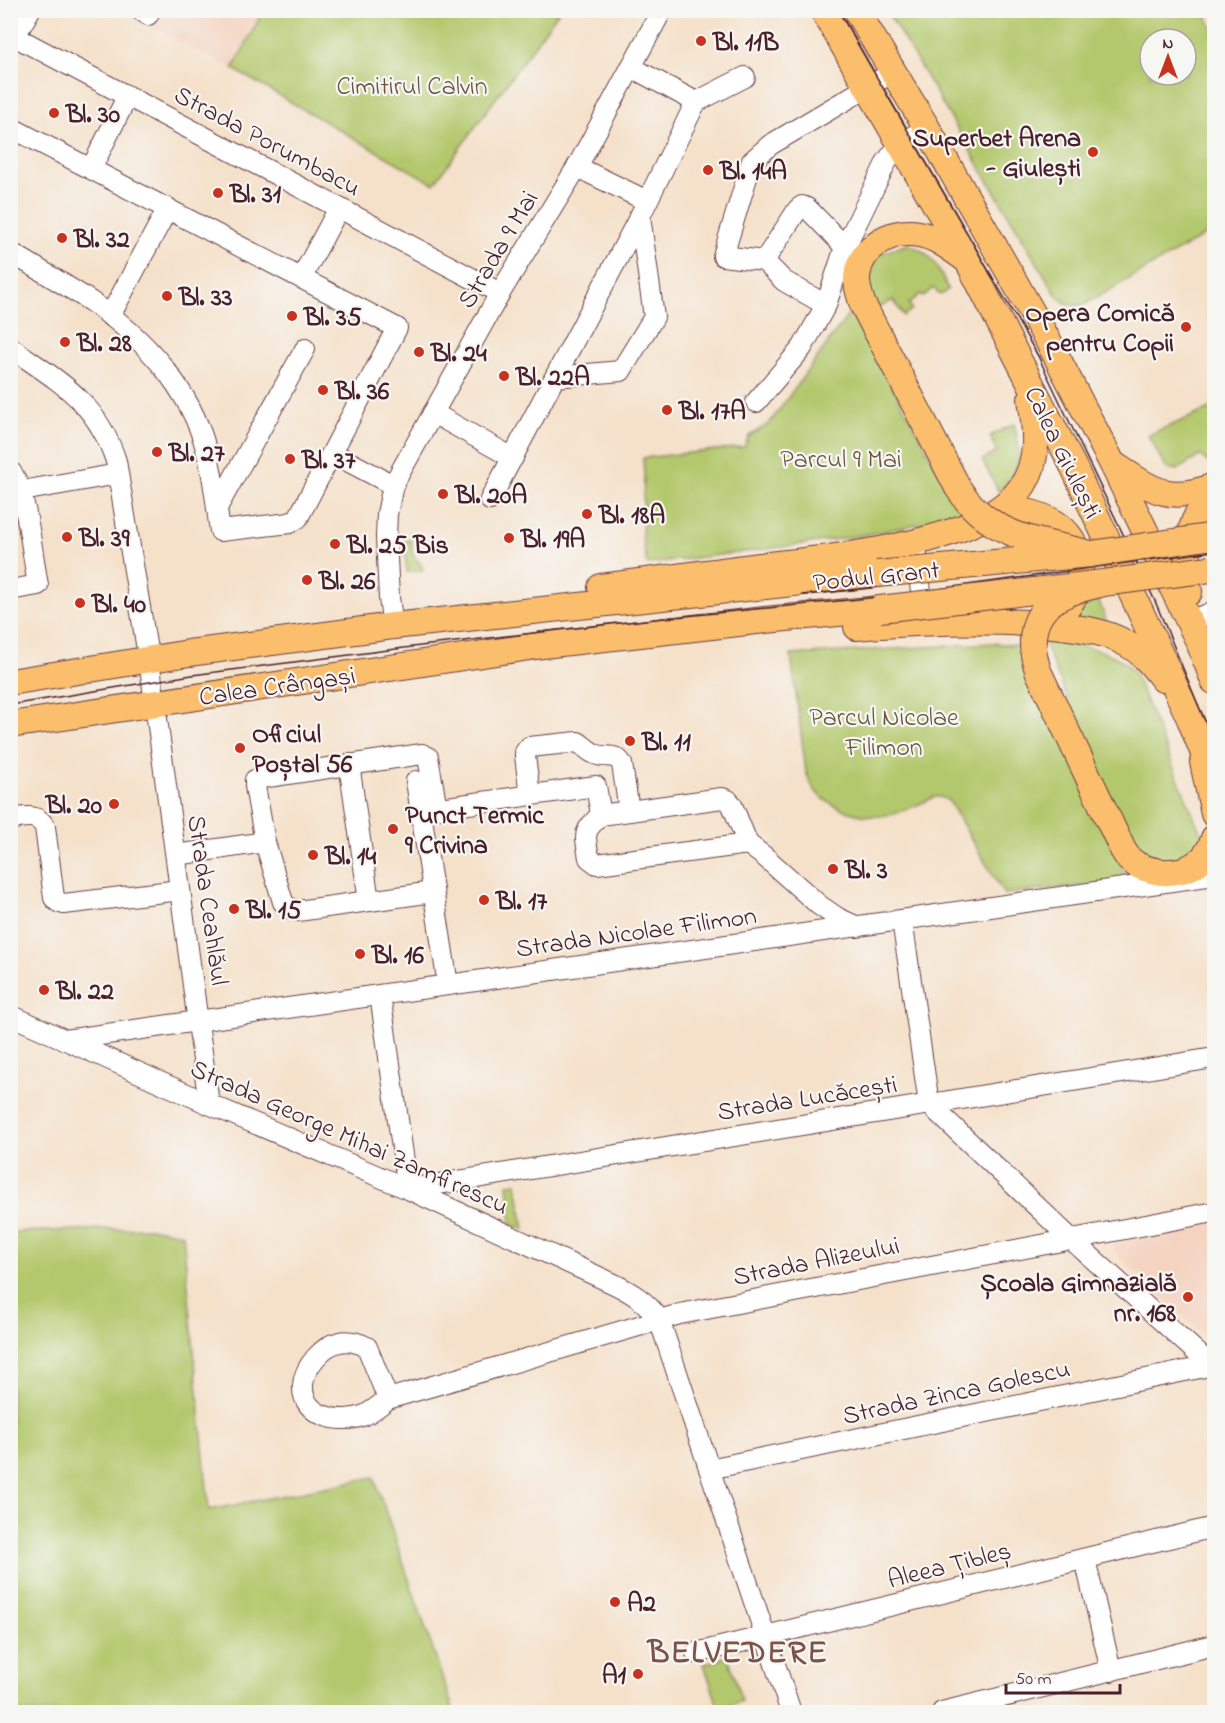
<svg xmlns="http://www.w3.org/2000/svg" width="1225" height="1723" viewBox="0 0 1225 1723" font-family="'Indie Flower',sans-serif">
<style>
.built{fill:#f4d3c0}
.green{fill:#b3c86c;stroke:#7e744c;stroke-width:1.5;fill-rule:evenodd}
.lines{fill:none;stroke-linecap:round;stroke-linejoin:round}
.minor-casing{stroke:#643c43;stroke-width:22}
.major-casing{stroke:#643c43;stroke-width:28}
.minor{stroke:#fff;stroke-width:20}
.major{stroke:#fabe6d;stroke-width:26}
.tram{stroke:#4a1f2b;stroke-width:1.5}
.major-bridge-casing{stroke:#643c43;stroke-width:28;stroke-linecap:butt}
.major-bridge{stroke:#fabe6d;stroke-width:26}
.poi-dot{fill:#c8321e;stroke:#f6f6f2;stroke-width:2}
.labels{text-anchor:middle;stroke-width:4.5;stroke-linejoin:round;paint-order:stroke}
.poi-label{font-size:26px;font-weight:bold;fill:#4a1f2b;stroke:#f6f6f2;text-anchor:start}
.park-label{font-size:26px;fill:#6a523e;stroke:#f6f6f2}
.street-label{font-size:26px;fill:#4a1f2b;stroke:#f6f6f2}
.district-label{font-size:32px;font-weight:bold;letter-spacing:1.5px;fill:#7c5249;stroke:#f6f6f2}
</style>
<rect width="100%" height="100%" fill="#f6f6f2"/>
<filter id="ink" filterUnits="userSpaceOnUse"><feTurbulence type="fractalNoise" baseFrequency=".0167" numOctaves="2"/><feDisplacementMap in="SourceGraphic" scale="12" xChannelSelector="R" yChannelSelector="G"/><feConvolveMatrix kernelMatrix="1 2 1 2 8 2 1 2 1" color-interpolation-filters="sRGB"/></filter>
<filter id="wash" filterUnits="userSpaceOnUse"><feTurbulence type="fractalNoise" baseFrequency=".008" numOctaves="4" result="noise"/><feDisplacementMap in="SourceGraphic" scale="24" xChannelSelector="R" yChannelSelector="G"/><feGaussianBlur stdDeviation="1.35" result="paint"/><feColorMatrix in="noise" values="0 0 0 0 0 0 0 0 0 0 0 0 0 0 0 0 0 1.4 0 .05"/><feComposite in="paint" operator="in"/></filter>
<g filter="url(#wash)">
<rect width="100%" height="100%" fill="#f5e1ca"/>
<g class="built">
<path d="M123,11H263L233,69Z"/>
<path d="M1214,1223V1345L1112,1250L1114,1243Z"/>
</g>
<g class="green">
<path d="M263,11V10L559,11L434,184L233,69Z"/>
<path d="M887,11H1203L1214,29V230L1087,303C1075,308 1067,306 1057,296ZM1150,39H1186V75H1150Z"/>
<path d="M908,244C935,255 936,265 948,289L941,295L933,288L923,297L920,294L909,304L912,309L904,316L893,300L873,311L865,289L875,255Z"/>
<path d="M851,311L938,470L966,512C863,541 753,550 647,564L642,537L644,476L643,458L744,447L749,436L769,424Z"/>
<path d="M1214,407V457L1207,462L1201,455L1177,470L1166,468L1148,435Z"/>
<path d="M1014,424C1022,458 1022,464 999,492L982,460L997,452L990,436Z"/>
<path d="M411,540L413,555L421,565L423,570L407,572L404,541Z"/>
<path d="M1098,598L1108,627L1064,618Z"/>
<path d="M1048,642C1066,641 1103,649 1119,659C1125,662 1129,667 1134,672L1201,834L1200,841L1195,854L1156,865L1127,842L1045,645Z"/>
<path d="M993,643L1020,646L1128,881L1004,894L949,801L941,797H934C901,813 876,825 840,808C820,799 813,792 806,772L791,655Z"/>
<path d="M517,1183L524,1230L511,1224L508,1184Z"/>
<path d="M149,1228L183,1234L209,1510L374,1477L454,1712H11V1232Z"/>
<path d="M728,1656L742,1701L719,1709L704,1664Z"/>
</g>
</g>
<g filter="url(#ink)">
<g class="lines">
<g class="minor-casing">
<g id="minor">
<path d="M140,10L148,15L150,10"/>
<path d="M10,34L500,293"/>
<path d="M15,36L30,10"/>
<path d="M893,72L770,145L752,161L723,256L764,261L784,281L826,305L845,247L887,161L901,143L927,128"/>
<path d="M696,102L745,77"/>
<path d="M10,127L397,328L298,518L290,523L220,531C216,504 214,476 206,449C190,388 144,338 93,303C66,285 38,269 10,252"/>
<path d="M577,167L647,201"/>
<path d="M91,169L127,97"/>
<path d="M764,261L798,209L802,206L807,208L845,247"/>
<path d="M302,277L339,208"/>
<path d="M110,316L168,208"/>
<path d="M10,347C59,382 96,400 116,461L151,674L209,1104"/>
<path d="M555,377L621,371L654,317L640,216"/>
<path d="M756,402L802,348L826,305"/>
<path d="M433,413L513,458"/>
<path d="M332,453L393,485"/>
<path d="M10,471C26,486 33,560 38,585L10,590"/>
<path d="M22,491L118,474"/>
<path d="M490,500L640,216L696,102L631,67"/>
<path d="M217,508L305,349"/>
<path d="M915,542L924,617"/>
<path d="M1194,619L1214,612"/>
<path d="M393,626L389,598L386,537L387,514L393,485L500,293L577,167L662,10"/>
<path d="M349,764L369,901"/>
<path d="M416,781L448,985"/>
<path d="M530,795L525,756V752L529,747L578,742C584,746 588,751 595,754C606,759 615,752 622,764L629,811"/>
<path d="M426,810L596,786L601,815"/>
<path d="M10,819C24,818 37,812 45,827L54,898L58,902L64,904L180,890"/>
<path d="M748,844L597,864L589,858C585,834 582,832 601,815L722,798L728,800L732,805L748,844L765,857L819,905L838,918L858,927"/>
<path d="M176,855L265,842"/>
<path d="M433,892L298,911L288,907L283,902L265,842L255,786V780L261,778L422,754L428,757L437,809"/>
<path d="M902,920L929,1104L1071,1239L1214,1368"/>
<path d="M380,995L408,1189L1214,1058"/>
<path d="M10,1015L209,1104L408,1189L612,1283C631,1292 646,1301 659,1319L791,1712"/>
<path d="M65,1040L1214,875"/>
<path d="M388,1399L367,1347C359,1343 349,1340 340,1342C323,1345 304,1367 303,1385C301,1417 341,1425 365,1415C373,1411 381,1404 388,1399L680,1314L1214,1212"/>
<path d="M709,1469L1214,1365"/>
<path d="M1085,1559L1111,1671"/>
<path d="M696,1653L1214,1527"/>
<path d="M942,1712L1214,1645"/>
</g>
</g>
<g class="major-casing">
<g id="major">
<path d="M823,10L968,261L1074,468L1190,719L1214,779"/>
<path d="M856,10L927,128L1051,346L1112,463L1199,642L1214,681"/>
<path d="M863,305C860,297 858,290 857,282C856,250 889,228 919,234C936,237 950,248 964,258"/>
<path d="M1113,464C1151,489 1168,504 1214,486"/>
<path d="M1001,508C1019,510 1039,513 1055,523C1083,540 1087,579 1069,605"/>
<path d="M601,587C654,580 707,573 760,566C827,558 981,546 1021,488C1040,461 1036,430 1031,399"/>
<path d="M1189,592C1186,570 1186,534 1198,514C1202,507 1208,502 1214,497"/>
<path d="M857,627C919,622 980,619 1042,624C1070,627 1102,629 1127,644C1142,652 1153,666 1163,679"/>
<path d="M10,682L189,653L393,626L877,574"/>
<path d="M10,725L543,645L765,620L880,609"/>
<path d="M1203,762L1214,814"/>
<path d="M1137,865C1167,879 1204,873 1214,838"/>
</g>
</g>
<use href="#minor" class="minor"/>
<use href="#major" class="major"/>
<g class="tram">
<path d="M838,10L1038,356L1155,601L1214,743"/>
<path d="M802,595L933,581"/>
<path d="M10,705L192,675L412,647L645,620L879,597L1214,551"/>
</g>
<g class="major-bridge-casing">
<g id="major-bridge">
<path d="M863,305L958,488C991,539 1038,540 1091,554"/>
<path d="M877,574L1091,554L1214,536"/>
<path d="M1103,583C1090,587 1075,589 1062,596C1030,612 1028,643 1039,673L1123,850L1129,859L1137,865"/>
<path d="M880,609L1103,583L1210,569"/>
</g>
</g>
<use href="#major-bridge" class="major-bridge"/>
</g>
</g>
<g class="poi-dot">
<circle cx="701" cy="41" r="6"/>
<circle cx="54" cy="113" r="6"/>
<circle cx="1093" cy="152" r="6"/>
<circle cx="708" cy="170" r="6"/>
<circle cx="218" cy="193" r="6"/>
<circle cx="62" cy="238" r="6"/>
<circle cx="167" cy="296" r="6"/>
<circle cx="292" cy="316" r="6"/>
<circle cx="1186" cy="327" r="6"/>
<circle cx="65" cy="342" r="6"/>
<circle cx="419" cy="352" r="6"/>
<circle cx="504" cy="376" r="6"/>
<circle cx="323" cy="390" r="6"/>
<circle cx="667" cy="410" r="6"/>
<circle cx="157" cy="452" r="6"/>
<circle cx="290" cy="459" r="6"/>
<circle cx="443" cy="494" r="6"/>
<circle cx="587" cy="514" r="6"/>
<circle cx="67" cy="537" r="6"/>
<circle cx="509" cy="538" r="6"/>
<circle cx="335" cy="544" r="6"/>
<circle cx="307" cy="580" r="6"/>
<circle cx="80" cy="603" r="6"/>
<circle cx="630" cy="741" r="6"/>
<circle cx="240" cy="748" r="6"/>
<circle cx="114" cy="804" r="6"/>
<circle cx="393" cy="829" r="6"/>
<circle cx="313" cy="855" r="6"/>
<circle cx="833" cy="869" r="6"/>
<circle cx="484" cy="900" r="6"/>
<circle cx="234" cy="909" r="6"/>
<circle cx="360" cy="954" r="6"/>
<circle cx="44" cy="990" r="6"/>
<circle cx="1188" cy="1297" r="6"/>
<circle cx="615" cy="1602" r="6"/>
<circle cx="638" cy="1674" r="6"/>
</g>
<g class="labels">
<g class="poi-label">
<text x="713" y="50">Bl. 11B</text>
<text x="66" y="122">Bl. 30</text>
<text x="1081" y="146" text-anchor="end">Superbet Arena<tspan x="1081" dy="30">- Giulești</tspan></text>
<text x="720" y="179">Bl. 14A</text>
<text x="230" y="202">Bl. 31</text>
<text x="74" y="247">Bl. 32</text>
<text x="179" y="305">Bl. 33</text>
<text x="1174" y="321" text-anchor="end">Opera Comică<tspan x="1174" dy="30">pentru Copii</tspan></text>
<text x="304" y="325">Bl. 35</text>
<text x="77" y="351">Bl. 28</text>
<text x="431" y="361">Bl. 24</text>
<text x="516" y="385">Bl. 22A</text>
<text x="335" y="399">Bl. 36</text>
<text x="679" y="419">Bl. 17A</text>
<text x="169" y="461">Bl. 27</text>
<text x="302" y="468">Bl. 37</text>
<text x="455" y="503">Bl. 20A</text>
<text x="599" y="523">Bl. 18A</text>
<text x="79" y="546">Bl. 39</text>
<text x="521" y="547">Bl. 19A</text>
<text x="347" y="553">Bl. 25 Bis</text>
<text x="319" y="589">Bl. 26</text>
<text x="92" y="612">Bl. 40</text>
<text x="252" y="742">Oficiul<tspan x="252" dy="30">Poștal 56</tspan></text>
<text x="642" y="750">Bl. 11</text>
<text x="102" y="813" text-anchor="end">Bl. 20</text>
<text x="405" y="823">Punct Termic<tspan x="405" dy="30">9 Crivina</tspan></text>
<text x="325" y="864">Bl. 14</text>
<text x="845" y="878">Bl. 3</text>
<text x="496" y="909">Bl. 17</text>
<text x="246" y="918">Bl. 15</text>
<text x="372" y="963">Bl. 16</text>
<text x="56" y="999">Bl. 22</text>
<text x="1176" y="1291" text-anchor="end">Școala Gimnazială<tspan x="1176" dy="30">nr. 168</tspan></text>
<text x="627" y="1611">A2</text>
<text x="626" y="1683" text-anchor="end">A1</text>
</g>
<g class="park-label">
<text x="412" y="94">Cimitirul Calvin</text>
<text x="841" y="467">Parcul 9 Mai</text>
<text x="884" y="725">Parcul Nicolae<tspan x="884" dy="30">Filimon</tspan></text>
</g>
<g class="street-label">
<text transform="translate(268 140) rotate(28)" y="9">Strada Porumbacu</text>
<text transform="translate(497 249) rotate(-59)" y="9">Strada 9 Mai</text>
<text transform="translate(1064 452) rotate(64)" y="9">Calea Giulești</text>
<text transform="translate(876 575) rotate(-6)" y="9">Podul Grant</text>
<text transform="translate(277 685) rotate(-8)" y="9">Calea Crângași</text>
<text transform="translate(209 900) rotate(82)" y="9">Strada Ceahlăul</text>
<text transform="translate(636 931) rotate(-8)" y="9">Strada Nicolae Filimon</text>
<text transform="translate(807 1097) rotate(-9)" y="9">Strada Lucăcești</text>
<text transform="translate(350 1136) rotate(24)" y="9">Strada George Mihai Zamfirescu</text>
<text transform="translate(816 1260) rotate(-11)" y="9">Strada Alizeului</text>
<text transform="translate(956 1391) rotate(-12)" y="9">Strada Zinca Golescu</text>
<text transform="translate(949 1564) rotate(-14)" y="9">Aleea Țibleș</text>
</g>
<g class="district-label">
<text x="738" y="1662">BELVEDERE</text>
</g>
</g>
<rect width="1225" height="1723" fill="none" stroke="#f6f6f2" stroke-width="36"/>
<g transform="translate(1168 57)"><circle r="28" fill="#f6f6f2" stroke="#b1a0a2" stroke-width="1.5"/>
<path d="M0-4.5L10 22L0 15L-10 22Z" fill="#c8321e"/>
<text y="-9" font-size="16" font-weight="bold" text-anchor="middle" fill="#4a1f2b">N</text>
</g>
<path d="M1006 1684v9h114v-9" fill="none" stroke="#4a1f2b" stroke-width="3"/>
<text x="1015" y="1684" font-size="18" fill="#4a1f2b" stroke="#f6f6f2" stroke-width="4.5" paint-order="stroke">50 m</text>
</svg>
